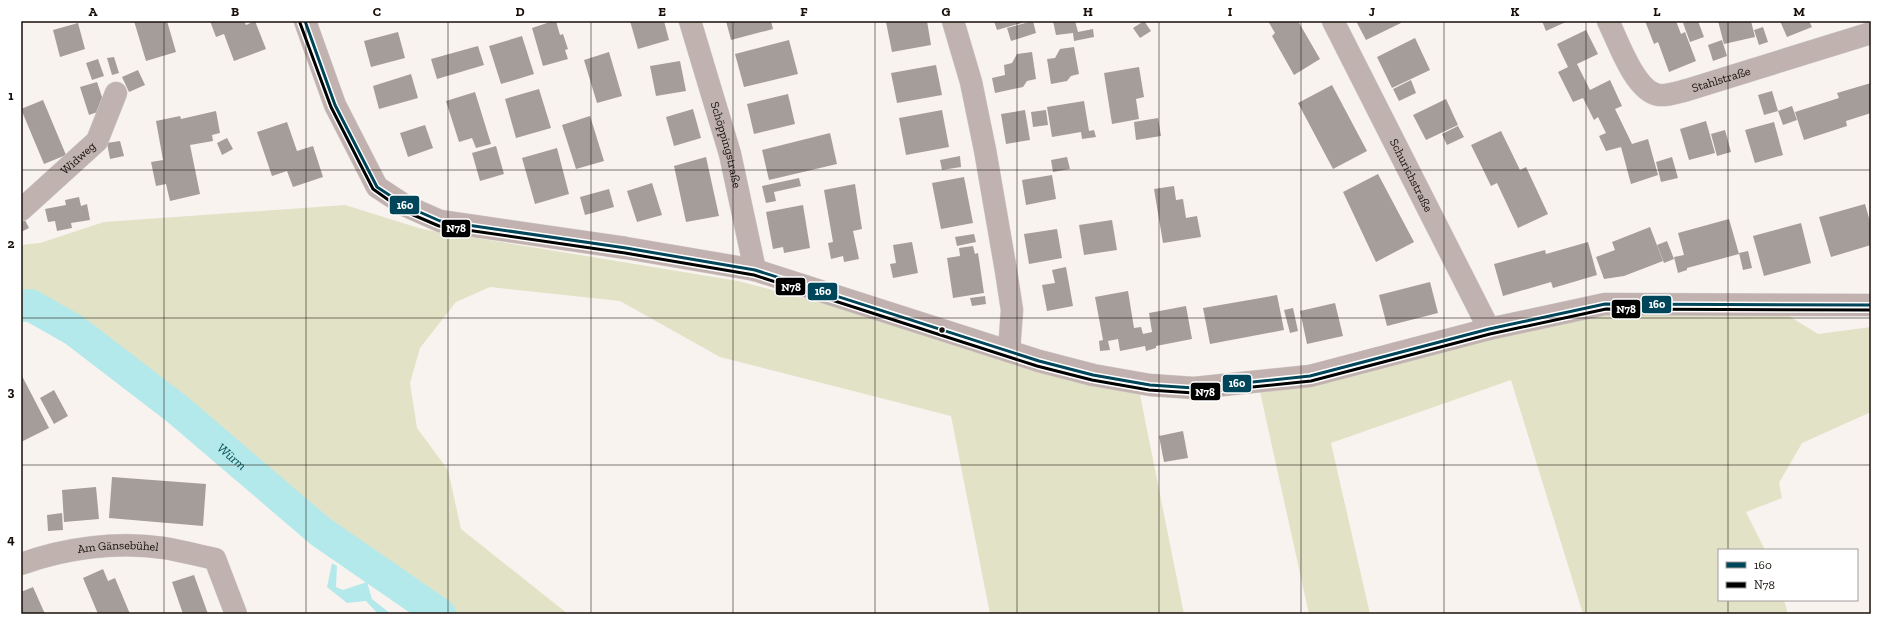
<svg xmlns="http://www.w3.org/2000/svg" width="1892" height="635" viewBox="0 0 1892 635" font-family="'Zilla Slab',serif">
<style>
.green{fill:#e2e2c6}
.water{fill:#b4e9eb}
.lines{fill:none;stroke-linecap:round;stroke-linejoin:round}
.river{stroke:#b4e9eb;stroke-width:32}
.building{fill:#a49d9a}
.minor-casing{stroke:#d4cfcc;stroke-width:23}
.major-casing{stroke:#d4cfcc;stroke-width:23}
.minor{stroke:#bfb2af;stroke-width:22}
.major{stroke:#c1b2b0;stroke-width:22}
.bus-1-casing{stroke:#fff;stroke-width:6}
.bus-2-casing{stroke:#fff;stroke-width:6}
.bus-1{stroke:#00465a;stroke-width:3}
.bus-2{stroke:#000;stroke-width:3}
.grid{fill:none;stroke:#180f0a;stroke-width:1;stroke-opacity:0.55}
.bus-dot{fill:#180f0a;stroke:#fff;stroke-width:1.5}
.labels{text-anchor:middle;stroke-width:4;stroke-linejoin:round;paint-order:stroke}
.street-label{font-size:12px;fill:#180f0a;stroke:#fff}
.water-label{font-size:13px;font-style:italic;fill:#014c50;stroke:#fff}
.line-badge{stroke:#fff;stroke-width:1.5}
.badge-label{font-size:11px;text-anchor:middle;font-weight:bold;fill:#fff}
.neatline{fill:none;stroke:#180f0a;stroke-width:1.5}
.grid-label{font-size:13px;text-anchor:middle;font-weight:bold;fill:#180f0a}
</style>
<rect width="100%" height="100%" fill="#f9f3f0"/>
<g class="green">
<path d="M345,205L422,229L738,281L871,316L1035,370L1140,395L1184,614H990L951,416L720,357L620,301L490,287L456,302L420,348L410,383L417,428L448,470L461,529L568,614H439L354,558L180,424L76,332L21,319V245L40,243L104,222Z"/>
<path d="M1674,311L1789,316L1818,334L1871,327V412L1802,443L1779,483L1782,498L1746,512L1765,550H1719V600H1784L1788,614H1583L1511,380L1331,443L1370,614H1309L1260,392L1306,386L1583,316Z"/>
</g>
<path class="water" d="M332,563L337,566L336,587L343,590L367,582L372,599L391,614H378L366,601L347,603L327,587Z"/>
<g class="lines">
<path class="river" id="s1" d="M21,306L30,305L74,330L177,409L321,532L440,614"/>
</g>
<g class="building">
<path d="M134,21H167L176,52L146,61Z"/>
<path d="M210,21H244L246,25L255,21L266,49L234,61L224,34L216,37Z"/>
<path d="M553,21H556L560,35L563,34L568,49L565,50L568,59L543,66L532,28Z"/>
<path d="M630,21H664L669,40L638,49Z"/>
<path d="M726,21H771L773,29L731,40Z"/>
<path d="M927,21L931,45L892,52L886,22Z"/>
<path d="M994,21H1022V23L997,30Z"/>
<path d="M1033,21L1036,33L1011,41L1007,28Z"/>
<path d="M1053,21H1075L1078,32L1093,29L1094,37L1074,41L1073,33L1056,35Z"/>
<path d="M1144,21L1151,31L1140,38L1133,28Z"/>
<path d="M1268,21H1298L1320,59L1294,75L1272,36L1275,33Z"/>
<path d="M1356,21H1400L1401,23L1366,40Z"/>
<path d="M1542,21H1568L1546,31Z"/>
<path d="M1645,21H1676L1681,34L1685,32L1696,61L1669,72L1658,42L1654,44Z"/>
<path d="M1690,21H1698L1704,37L1690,42L1683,23Z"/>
<path d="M1718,21H1751L1755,37L1724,44Z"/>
<path d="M1780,21H1809L1812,27L1787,37Z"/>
<path d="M78,23L85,49L60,57L53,30Z"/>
<path d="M1763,27L1768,42L1759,45L1754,30Z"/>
<path d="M1586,30L1598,54L1577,64L1590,90L1610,80L1622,106L1615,109L1632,144L1648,139L1658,175L1631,184L1621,147L1606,151L1599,136L1606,133L1598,117L1594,120L1583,98L1573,102L1558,72L1568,67L1557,44Z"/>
<path d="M398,32L405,58L371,67L364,41Z"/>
<path d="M522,36L534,74L501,84L489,46Z"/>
<path d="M1415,38L1430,70L1392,88L1377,57Z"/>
<path d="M789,40L798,74L744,87L735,54Z"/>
<path d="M1722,40L1727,56L1713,61L1708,45Z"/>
<path d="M478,46L484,65L437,79L431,59Z"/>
<path d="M1074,47L1079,74L1071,76L1067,81L1051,84L1047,59L1055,58L1060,49Z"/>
<path d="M609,52L622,96L597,103L584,60Z"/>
<path d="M1032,52L1036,79L1027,81L1023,87L995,93L992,78L1005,75L1004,65L1012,63L1017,54Z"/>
<path d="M114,57L119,73L112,75L107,58Z"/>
<path d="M98,59L104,76L92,80L86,63Z"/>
<path d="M680,61L686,91L656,96L650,66Z"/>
<path d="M936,65L942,95L897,103L891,73Z"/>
<path d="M1139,67L1144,97L1136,99L1139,119L1112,124L1104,73Z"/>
<path d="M138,70L145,85L129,92L122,77Z"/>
<path d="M411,74L418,98L379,109L373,86Z"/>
<path d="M1411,80L1416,93L1399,101L1393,89Z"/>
<path d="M97,82L106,109L89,115L80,87Z"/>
<path d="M1871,83V113L1846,121L1847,126L1804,140L1795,112L1839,98L1837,93Z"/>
<path d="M1332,85L1367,151L1333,169L1298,103Z"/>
<path d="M539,89L551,128L516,138L505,99Z"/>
<path d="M1772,91L1778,111L1764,115L1758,95Z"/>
<path d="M475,92L491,144L476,148L472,138L459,142L446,101Z"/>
<path d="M788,94L795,124L754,134L747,104Z"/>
<path d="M1446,99L1458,125L1426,140L1413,115Z"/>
<path d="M43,100L66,155L44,164L21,109Z"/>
<path d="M1084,101L1089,131L1094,130L1096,137L1082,139L1081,132L1052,137L1047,107Z"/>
<path d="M1792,106L1797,120L1783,125L1778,111Z"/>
<path d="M693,109L701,138L674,146L666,117Z"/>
<path d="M942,110L949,147L906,155L899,118Z"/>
<path d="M1025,110L1030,140L1006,144L1001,114Z"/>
<path d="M1046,110L1048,125L1033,127L1031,112Z"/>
<path d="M216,111L220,133L212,135L213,141L190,145L200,194L170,201L166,184L156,186L151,162L163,160L156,121L180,116L181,119Z"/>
<path d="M590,116L604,161L576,169L562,125Z"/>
<path d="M1158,118L1161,136L1136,140L1134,122Z"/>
<path d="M1706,121L1715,153L1689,160L1680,129Z"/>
<path d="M287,122L297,151L313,146L323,177L293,187L287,171L272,176L257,132Z"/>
<path d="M1774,122L1783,155L1755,163L1745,130Z"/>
<path d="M425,125L433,148L408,157L400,133Z"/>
<path d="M1458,126L1464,137L1447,145L1442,134Z"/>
<path d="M1725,130L1731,152L1717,156L1711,134Z"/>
<path d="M1501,131L1520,170L1526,167L1548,214L1518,228L1497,183L1491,186L1471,145Z"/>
<path d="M830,133L837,164L769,180L762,150Z"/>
<path d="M227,138L233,149L222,155L217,143Z"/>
<path d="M120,141L124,156L110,159L107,143Z"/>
<path d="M496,146L504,174L480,181L472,153Z"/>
<path d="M557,148L569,194L535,204L522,158Z"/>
<path d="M960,156L961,167L942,170L940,160Z"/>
<path d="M706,157L719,216L686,222L674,166Z"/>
<path d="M1067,157L1070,169L1053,172L1051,160Z"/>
<path d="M1672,157L1678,178L1661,182L1656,162Z"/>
<path d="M1378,174L1414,242L1376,262L1343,192Z"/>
<path d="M1052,175L1056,199L1026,205L1022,180Z"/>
<path d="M964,177L973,223L941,229L932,183Z"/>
<path d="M799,178L801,186L774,192L776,201L766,203L762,186Z"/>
<path d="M652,183L662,215L637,222L627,191Z"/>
<path d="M855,184L862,229L853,231L859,259L844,262L843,256L831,259L828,243L833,242L824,190Z"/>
<path d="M1174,186L1176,200L1183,199L1186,218L1197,216L1201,237L1163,243L1154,189Z"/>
<path d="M609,189L614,207L585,215L580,197Z"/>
<path d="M79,197L81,206L87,204L90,220L71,223L72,228L57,231L55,221L48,222L45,209L66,205L65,200Z"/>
<path d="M1865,204L1871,225V245L1831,257L1819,217Z"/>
<path d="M803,205L810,248L784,253L783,247L773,249L766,212Z"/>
<path d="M1729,219L1739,254L1687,268V270L1678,273L1674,257L1684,255L1678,233Z"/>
<path d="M25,220L29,228L21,232V222Z"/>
<path d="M1112,220L1117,250L1084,255L1079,225Z"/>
<path d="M1801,223L1811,263L1764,276L1753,236Z"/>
<path d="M1650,227L1663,261L1624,276L1604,279L1596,257L1615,250L1612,242Z"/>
<path d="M1057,229L1062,258L1029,264L1024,234Z"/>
<path d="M974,234L976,242L957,246L955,237Z"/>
<path d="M1667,241L1674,259L1664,263L1657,245Z"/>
<path d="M912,242L918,273L893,278L890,264L896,263L893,245Z"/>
<path d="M1588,242L1597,275L1553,288L1551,282L1503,296L1494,264L1545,250L1546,254Z"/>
<path d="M973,246L975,254L978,253L984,293L953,298L947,258L960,256L959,248Z"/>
<path d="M1748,251L1752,268L1743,270L1739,253Z"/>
<path d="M1066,267L1073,306L1047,311L1042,285L1055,283L1052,270Z"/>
<path d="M1430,282L1438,313L1387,326L1379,295Z"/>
<path d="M1128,291L1134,328L1141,327L1143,334L1152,332L1149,313L1186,306L1192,339L1156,346V348L1146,351L1145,346L1120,351L1118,339L1108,341L1110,350L1100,351L1099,341L1103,340L1095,297Z"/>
<path d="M1277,295L1284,330L1210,344L1203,308Z"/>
<path d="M985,296L986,304L972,306L970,298Z"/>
<path d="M1335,303L1343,336L1307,344L1300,311Z"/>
<path d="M1293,308L1298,331L1290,333L1284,310Z"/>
<path d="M21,374L49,428L21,442Z"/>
<path d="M54,390L68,416L54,424L40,398Z"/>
<path d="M1183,431L1188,458L1164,462L1159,436Z"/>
<path d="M112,477L206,484L203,526L109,518Z"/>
<path d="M96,487L99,519L64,522L62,490Z"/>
<path d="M62,513L63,530L48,531L47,515Z"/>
<path d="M103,569L108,581L115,578L130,614H98L83,578Z"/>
<path d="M194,575L208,614H183L172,582Z"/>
<path d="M33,587L45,614H21V592Z"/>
</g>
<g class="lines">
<g class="minor-casing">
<g id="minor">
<path id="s2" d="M690,21L730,154L755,270"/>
<path d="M953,21L971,82L985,150L1006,271L1012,310L1009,351"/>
<path id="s3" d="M1333,21L1489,329"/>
<path id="s4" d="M1608,21C1618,41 1635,92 1659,95C1667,96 1679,92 1687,90L1871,33"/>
<path id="s5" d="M21,210L97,141L116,93"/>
<path id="s6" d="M21,564C65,548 117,541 164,548C181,551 198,555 215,559L236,614"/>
</g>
</g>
<g class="major-casing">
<path id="major" d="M305,21L335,105L377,187L406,206L440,221L626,248L755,270L1039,361L1093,375L1150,385L1194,388L1310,376L1489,329L1605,304L1871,305"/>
</g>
<use href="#minor" class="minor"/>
<use href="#major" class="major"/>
<g class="bus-1-casing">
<path id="bus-1" d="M305,21L335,105L377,187L406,206L440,221L626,248L755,270L1039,361L1093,375L1150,385L1194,388L1310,376L1489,329L1605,304L1871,305"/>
</g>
<g class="bus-2-casing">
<path id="bus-2" d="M300,23L331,107L373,189L404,211L439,226L625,253L754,275L1037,366L1092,380L1149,390L1194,393L1311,381L1490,334L1606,309L1871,310"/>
</g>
<use href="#bus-1" class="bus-1"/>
<use href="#bus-2" class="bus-2"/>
</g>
<path class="grid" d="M164,21V614M306,21V614M448,21V614M591,21V614M733,21V614M875,21V614M1017,21V614M1159,21V614M1301,21V614M1444,21V614M1586,21V614M1728,21V550M21,170H1871M21,318H1871M21,465H1871M1728,600V614"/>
<circle class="bus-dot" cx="942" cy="330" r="3.5"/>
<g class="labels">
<g class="street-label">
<text dy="4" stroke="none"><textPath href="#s4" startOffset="157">Stahlstraße</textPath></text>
<text dy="4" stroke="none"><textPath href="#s2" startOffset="129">Schöppingstraße</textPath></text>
<text dy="4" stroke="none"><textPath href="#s5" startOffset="77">Widweg</textPath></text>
<text dy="4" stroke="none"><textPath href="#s3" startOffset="173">Schurichstraße</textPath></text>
<text dy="4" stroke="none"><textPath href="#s6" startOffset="99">Am Gänsebühel</textPath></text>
</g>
<g class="water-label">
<text dy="5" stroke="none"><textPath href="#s1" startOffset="262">Würm</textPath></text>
</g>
</g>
<g class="line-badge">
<rect x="389" y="195" width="31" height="20" rx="4" fill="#00465a"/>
<rect x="441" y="219" width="30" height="19" rx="4" fill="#000"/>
<rect x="775" y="277" width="31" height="19" rx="4" fill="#000"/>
<rect x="807" y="282" width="31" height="19" rx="4" fill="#00465a"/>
<rect x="1641" y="295" width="31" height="19" rx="4" fill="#00465a"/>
<rect x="1611" y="299" width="30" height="20" rx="4" fill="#000"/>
<rect x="1222" y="374" width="30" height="19" rx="4" fill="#00465a"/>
<rect x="1190" y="382" width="31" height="19" rx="4" fill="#000"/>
</g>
<g class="badge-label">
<text x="405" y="209">160</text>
<text x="456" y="232">N78</text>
<text x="791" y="291">N78</text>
<text x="823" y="295">160</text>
<text x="1657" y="308">160</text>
<text x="1626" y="313">N78</text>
<text x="1237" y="387">160</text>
<text x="1205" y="396">N78</text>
</g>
<rect width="1892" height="635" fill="none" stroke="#ffffff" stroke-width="44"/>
<rect x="1718" y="549" width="140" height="52" fill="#ffffff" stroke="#a39f9d"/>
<rect x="1726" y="562" width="20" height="6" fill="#00465a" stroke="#a39f9d"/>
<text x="1754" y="569" font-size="12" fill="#180f0a">160</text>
<rect x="1726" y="582" width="20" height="6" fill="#000000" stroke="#a39f9d"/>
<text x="1754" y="589" font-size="12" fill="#180f0a">N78</text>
<rect x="22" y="22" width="1848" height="591" class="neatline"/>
<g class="grid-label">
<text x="93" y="16">A</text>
<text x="235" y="16">B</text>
<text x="377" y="16">C</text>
<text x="520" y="16">D</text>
<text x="662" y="16">E</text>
<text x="804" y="16">F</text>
<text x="946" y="16">G</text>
<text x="1088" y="16">H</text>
<text x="1230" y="16">I</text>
<text x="1372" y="16">J</text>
<text x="1515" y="16">K</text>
<text x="1657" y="16">L</text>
<text x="1799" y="16">M</text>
<text x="11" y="100">1</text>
<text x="11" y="248">2</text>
<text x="11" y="396">3</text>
<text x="11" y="544">4</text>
</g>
</svg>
